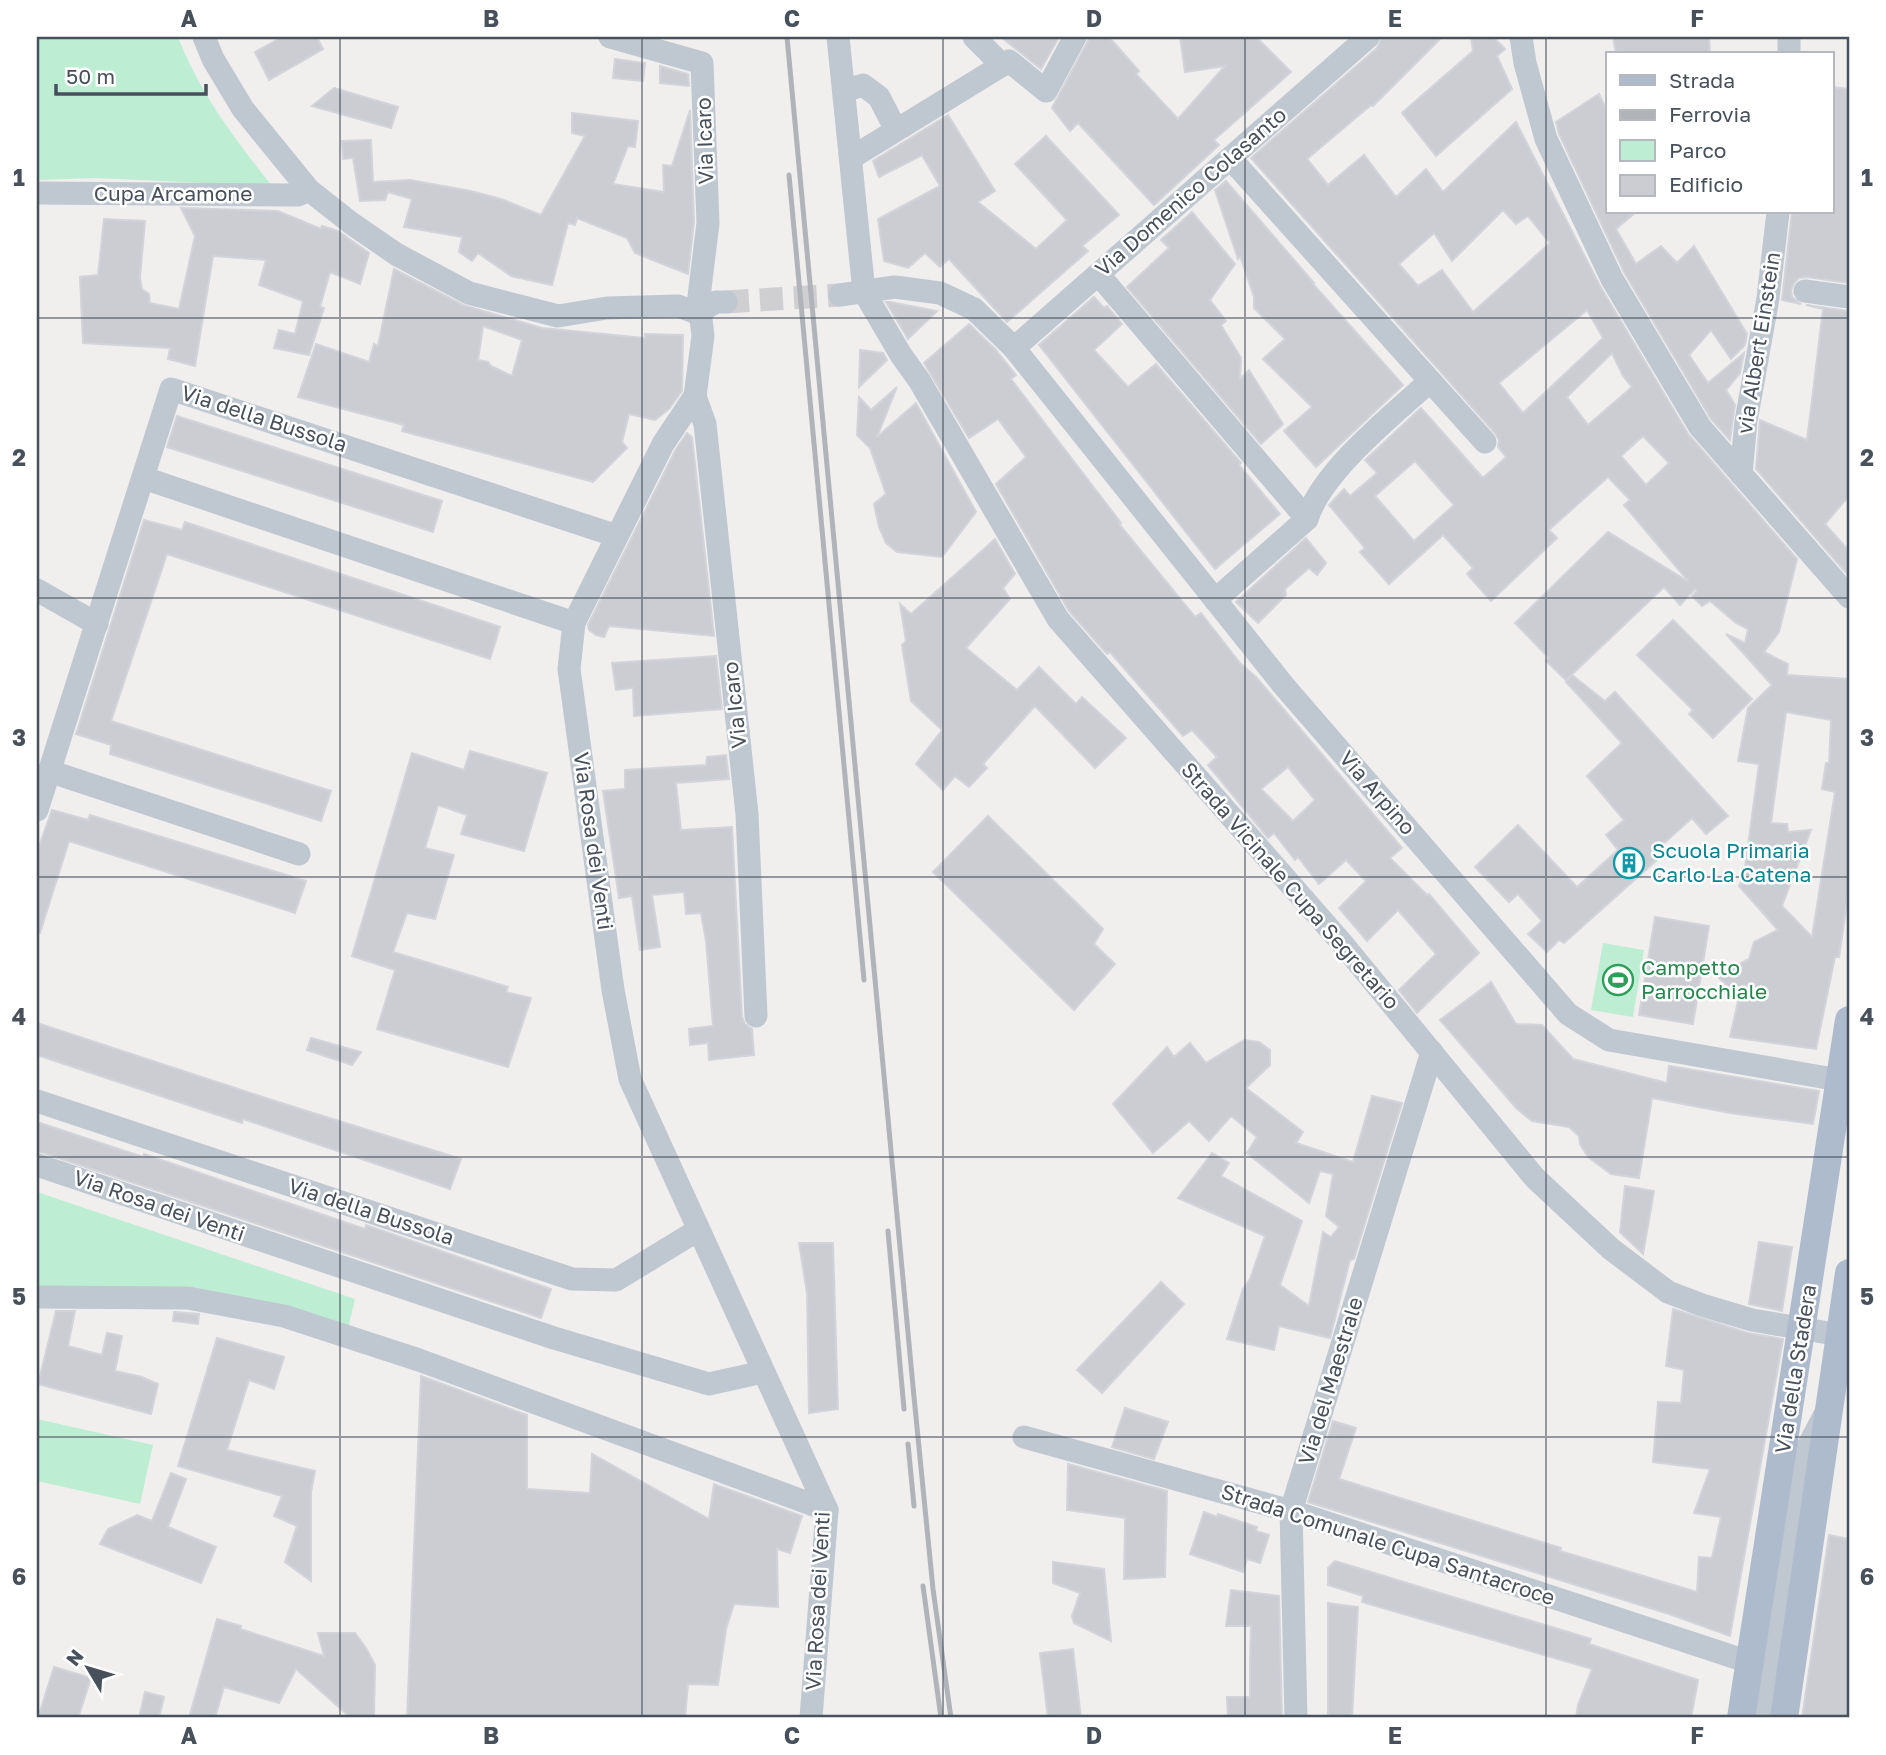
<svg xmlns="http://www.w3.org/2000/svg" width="1886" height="1755" viewBox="0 0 1886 1755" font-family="'Golos Text',sans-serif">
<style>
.green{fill:#bdeed4}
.building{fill:#cbcdd3;stroke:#d2d4da;stroke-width:2;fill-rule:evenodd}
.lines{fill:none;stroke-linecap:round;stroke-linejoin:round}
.minor-tunnel{stroke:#cfced1;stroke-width:23;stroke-dasharray:23 11;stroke-linecap:butt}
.minor{stroke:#bfc7d0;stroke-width:23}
.major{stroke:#aebbcd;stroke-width:28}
.rail{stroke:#b0b3b8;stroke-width:5}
.grid{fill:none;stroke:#47505b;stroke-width:2;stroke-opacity:0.55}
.labels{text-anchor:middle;stroke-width:5;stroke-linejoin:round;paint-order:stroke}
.street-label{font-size:21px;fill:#47505b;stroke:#fff}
.culture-label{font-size:21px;fill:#0d838f;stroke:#fff;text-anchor:start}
.leisure-label{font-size:21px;fill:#27864d;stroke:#fff;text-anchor:start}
.neatline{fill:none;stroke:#47505b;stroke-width:2.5}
.grid-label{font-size:23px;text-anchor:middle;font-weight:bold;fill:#47505b}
</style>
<rect width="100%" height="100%" fill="#f1eeee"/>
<g class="green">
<path d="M37,37H178C200,94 235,139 272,186L96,178L37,180Z"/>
<path d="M1603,943L1644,950L1633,1017L1591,1010Z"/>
<path d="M37,1192L355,1299L348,1329L37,1286Z"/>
<path d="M37,1419L153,1445L140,1504L37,1481Z"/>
</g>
<g class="building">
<path d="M282,37H317L323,49L269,80L255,52Z"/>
<path d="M1001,37H1059L1041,69Z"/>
<path d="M1090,37H1109L1139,71L1136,74L1178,119L1225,66L1185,72L1180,37H1256L1291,72L1214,140L1219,145L1154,205L1078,123L1070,131L1052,108Z"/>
<path d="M1382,37H1442L1373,106L1371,105L1307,159L1328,185L1364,155L1396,197L1426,169L1443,192L1516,122L1600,286L1688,434L1797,559L1779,632L1764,652L1788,664L1787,675L1849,679V889L1839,957H1835L1816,1049L1730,1037L1739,997L1717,976L1749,959L1754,942L1778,930L1739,886L1744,875L1759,764L1738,761L1748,708L1772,685L1726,634L1745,643L1748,629L1736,623L1710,601L1702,606L1692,596L1697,591L1695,589L1680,605L1664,587L1566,680L1546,661L1549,658L1515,623L1608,532L1689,582L1624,505L1630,500L1608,477L1549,530L1557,538L1491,601L1467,574L1473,568L1443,535L1389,584L1360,552L1365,548L1329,505L1344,489L1350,496L1377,473L1365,460L1421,408L1483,478L1506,457L1498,447L1499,440L1495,433L1251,158L1377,48ZM1503,210L1516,224L1528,216L1550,243L1473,312L1442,270L1418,286L1399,264L1434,233L1452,261ZM1587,310L1603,338L1523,413L1499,383ZM1612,353L1623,376L1632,387L1588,425L1567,397ZM1643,436L1669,463L1646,485L1621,456ZM1415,461L1454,505L1414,541L1375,496ZM1786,712L1831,720L1829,763H1826L1822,789L1835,792L1812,937L1782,906L1811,830L1788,832L1787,824L1771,823Z"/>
<path d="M1471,37H1493L1505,49L1497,56L1512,89L1436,156L1402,113L1473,51Z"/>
<path d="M1613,37H1709L1710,54H1616Z"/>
<path d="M615,59L645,63L643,81L613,78Z"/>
<path d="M660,66L688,74L689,86L660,83Z"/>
<path d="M1832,87L1849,89V283L1807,277L1799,278L1794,283L1791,290L1792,297L1801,304L1782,300L1792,212H1832Z"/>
<path d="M334,88L398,107L391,128L312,106Z"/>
<path d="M1599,94L1608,113V212H1636L1616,229L1636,264L1661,246L1677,263L1694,246L1747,334L1745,345L1731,359L1711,330L1689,355L1708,383L1744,353L1740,373L1726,390L1735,405L1730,440L1711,419L1624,272L1559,134L1556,122Z"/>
<path d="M690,110L694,222L688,274L635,253L627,238L577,218L575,225L568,223L552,285L511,276L478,253L472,261L459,252L462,237L404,227L412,199L388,192L385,200L360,201L353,158L343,159L342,141L371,140L373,182L410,180L471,191L501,199L541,215L585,136L572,133V113L638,121L635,147L628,146L613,184L664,192L663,165L672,166Z"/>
<path d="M948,115L995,191L978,202L1036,249L1067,220L1015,164L1046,136L1119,215L1082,246L1088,251L1007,322L949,259L940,267L925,253L908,268L884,261L878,219L940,186L922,155L879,177L873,161Z"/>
<path d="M1226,181L1314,283L1313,284L1403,385L1316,467L1284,431L1312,407L1263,359L1285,339L1254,308V297L1240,256L1238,259L1215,190Z"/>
<path d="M181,208L278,211L321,229L322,226L338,231L369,253L360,284L330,272L320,307L324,308L309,355L274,348L279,330L295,334L303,301L259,285L266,260L213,256L195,366L168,359L170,348L83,343L80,277L98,275L104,219L145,221L140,278L142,289L149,294L150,303L179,309L195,236Z"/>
<path d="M1192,212L1235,264L1210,300L1226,321L1221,325L1241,358L1240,379L1249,370L1283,424L1261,444L1127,287L1169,248L1161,240Z"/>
<path d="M394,269L463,305L542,328L645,338V334L683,335L682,391L669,409L655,420L629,414L622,442L627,448L593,482L402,431L404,425L298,397L316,344L369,362L374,344L378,346ZM483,326L522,340L512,376L491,366L488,362L478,360Z"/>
<path d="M1094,297L1104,308L1107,306L1122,324L1094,350L1128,387L1156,364L1241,463L1239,465L1280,514L1215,569L1039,345Z"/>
<path d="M886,302H890L937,311L908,339Z"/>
<path d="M1806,305L1849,311V496L1825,524L1849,551V576L1756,469L1760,420L1807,440L1823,309Z"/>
<path d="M969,324L995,349L1016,375L1011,379L1121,523L1119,524L1195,617L1201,613L1240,663L1256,677L1402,848L1390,858L1427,895L1429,894L1479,953L1417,1013L1399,990L1436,954L1398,910L1367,941L1339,908L1366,881L1346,860L1319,884L1298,857L1295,860L1274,833L1268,838L1208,765L1217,757L1192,730L1183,736L1110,652L1107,654L1069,611L996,484L1026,457L998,419L969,438L924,363ZM1288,767L1315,800L1293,821L1261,789Z"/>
<path d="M860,350L883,353L887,360L859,387Z"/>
<path d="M897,387L877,437L916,403L976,512L942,557L897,552L886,543L879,527L874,504L886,494L870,448L857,435L859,397L871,410Z"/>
<path d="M177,416L442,501L433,532L167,447Z"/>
<path d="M687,433L692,437L714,636L609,626L604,637L596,635L589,630L588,625L675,451Z"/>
<path d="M144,520L182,530L185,522L500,627L490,659L167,554L111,721L331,791L321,821L110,754L111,745L76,734Z"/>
<path d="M1306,538L1326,563L1317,575L1309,568L1285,589L1286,595L1258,623L1236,602Z"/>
<path d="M995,539L1015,574L1003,588L1010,599L966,648L1017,690L1039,667L1076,704L1082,697L1126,738L1095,768L1035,706L983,764L987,768L969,787L955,776L943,790L916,764L942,730L911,701L902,645L906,641L900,604L911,614Z"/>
<path d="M1673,620L1752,699L1713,738L1689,714L1693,710L1637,655Z"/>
<path d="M716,656L722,709L634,716L633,688L616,690L612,663Z"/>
<path d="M1572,675L1605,701L1615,692L1728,816L1706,834L1692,818L1662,845L1668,850L1564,943L1559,940L1547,952L1528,934L1542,921L1518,894L1509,902L1475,867L1518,825L1577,887L1618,850L1606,835L1624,820L1587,776L1622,743L1566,682Z"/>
<path d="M470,751L547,773L524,851L461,834L467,815L438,805L425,848L454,855L435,919L407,913L393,952L508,987L506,992L531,998L508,1067L377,1029L395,970L352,956L412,753L464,770Z"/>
<path d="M726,755L729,779L676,783L681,830L732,827L742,1017L745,1024L752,1029L754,1055L709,1060L708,1043L690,1045L689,1029L713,1026L706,941L701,913L686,914L684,892L652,895L660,947L640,950L632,896L619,898L603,791L625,789V770L706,765L707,757Z"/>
<path d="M52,810L88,820L90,815L306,881L295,913L69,841L40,933L37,932V852Z"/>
<path d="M988,816L1103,929L1094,944L1115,964L1074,1010L933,872Z"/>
<path d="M1655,917L1709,926L1693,1024L1639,1015Z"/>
<path d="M1491,982L1516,1024L1542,1025L1573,1059L1667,1083L1669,1066L1819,1091L1813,1124L1730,1113L1652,1098L1639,1178L1611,1174L1588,1157L1580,1144L1579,1136L1569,1127L1532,1121L1517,1109L1440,1020Z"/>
<path d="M37,1023L278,1102L461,1159L450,1189L243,1119L242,1123L37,1055Z"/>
<path d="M311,1038L361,1052L352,1065L307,1050Z"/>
<path d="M1244,1040L1259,1042L1270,1050V1065L1246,1088L1303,1132L1296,1143L1353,1162L1372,1096L1402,1103L1354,1259L1350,1260L1330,1338L1279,1326L1274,1350L1227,1339L1243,1289L1250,1279L1265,1236L1178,1198L1212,1153L1229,1163L1221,1176L1302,1221L1280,1285L1309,1306L1323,1232L1331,1237L1339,1227L1326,1216L1333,1174L1320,1171L1309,1203L1247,1153L1257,1137L1231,1116L1209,1141L1189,1121L1153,1153L1113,1104L1167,1047L1174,1057L1190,1043L1206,1063Z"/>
<path d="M37,1122L143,1157L144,1154L365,1229L366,1225L551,1289L541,1318L37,1151Z"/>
<path d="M1625,1186L1654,1191L1643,1254L1620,1232Z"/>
<path d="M1759,1242L1792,1247L1782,1311L1749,1304Z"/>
<path d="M799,1243H833L838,1409L809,1413L807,1293Z"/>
<path d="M1161,1282L1184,1304L1102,1393L1077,1370Z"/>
<path d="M1673,1309L1748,1333L1783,1339L1730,1636L1669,1614L1308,1502L1333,1421L1356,1428L1339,1479L1561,1548L1560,1551L1697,1592L1699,1557L1712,1558L1721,1517L1694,1513L1710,1469L1653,1462L1658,1402L1681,1403L1684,1370L1666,1366Z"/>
<path d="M56,1311H75L68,1346L102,1355L107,1333L122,1336L115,1371L142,1377L158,1384L151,1414L38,1384Z"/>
<path d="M174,1312L199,1314L198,1324L173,1321Z"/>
<path d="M217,1338L284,1357L274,1389L249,1380L227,1450L315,1471L311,1492V1581L285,1562L297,1526L274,1516L282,1496L178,1466Z"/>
<path d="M421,1376L527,1415V1489L590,1493L592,1454L709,1519L714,1484L802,1516L790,1553L777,1549L778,1607L734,1604L726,1629L718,1685L688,1684L685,1718H407Z"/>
<path d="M1125,1408L1168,1422L1154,1459L1112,1447Z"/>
<path d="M1068,1464L1167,1491L1165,1577L1124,1579L1125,1518L1067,1510Z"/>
<path d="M171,1473L186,1479L168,1527L216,1547L201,1583L100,1544L108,1529L137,1515L152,1521Z"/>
<path d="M1204,1512L1217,1517L1218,1514L1257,1527L1256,1531L1269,1535L1260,1563L1247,1559L1243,1572L1190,1554Z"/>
<path d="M1829,1535L1849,1539V1718H1802Z"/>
<path d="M1335,1561L1591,1639L1589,1644L1698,1680L1691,1718H1576L1578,1705L1592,1669L1362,1602L1363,1596L1328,1585V1568Z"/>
<path d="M1053,1562L1104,1569L1111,1641L1074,1623L1072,1616L1080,1593L1053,1583Z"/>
<path d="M1231,1590L1279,1596L1282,1718H1228L1227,1697H1250V1660L1251,1626H1226Z"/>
<path d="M1328,1603L1358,1607L1352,1718H1328Z"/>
<path d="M217,1619L241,1626L240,1629L324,1656L318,1633H355L366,1648L375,1665L374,1718H351L296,1669L279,1703L224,1687L215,1718H189Z"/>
<path d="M1073,1649L1081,1718H1048L1040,1653Z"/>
<path d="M54,1667L91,1678L78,1718H38Z"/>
<path d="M145,1692L164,1697L159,1718H139Z"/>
</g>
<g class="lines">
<path class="minor-tunnel" d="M726,302L840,295"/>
<g class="minor">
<path d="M204,37L213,59L243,109L309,190L351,223L396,254L469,293L558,316L607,308L678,306L697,313"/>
<path d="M610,37L702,63L708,223L697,313"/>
<path d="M838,37L864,292L901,355L919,380L1058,619L1341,942L1535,1178L1611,1249L1668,1292L1702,1305L1752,1320L1840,1335"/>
<path d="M974,37L1002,65"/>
<path d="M1521,37L1525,63L1546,139L1612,279L1700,427L1849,597"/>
<path d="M1789,54V37"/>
<path d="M844,91L863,85L879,97L896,130"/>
<path d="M851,158L1009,61L1046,91L1075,37"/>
<path d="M1230,158L1485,442"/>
<path d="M37,193L298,195L309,190"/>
<path d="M1098,274L1307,519"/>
<path d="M1805,291L1849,297"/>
<path d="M840,295L895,287L940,293L974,309L1014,348L1284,686L1568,1014L1609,1040L1839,1080"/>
<path d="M697,313L701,319L703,336L695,396L663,444L574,623L569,669L613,990L630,1079L827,1510L811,1718"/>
<path d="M697,313L716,302H726"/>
<path d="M1014,348L1368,37"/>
<path d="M695,396L705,424L747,814L756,1016"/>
<path d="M1741,474L1746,421L1768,298L1778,212"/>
<path d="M144,478L574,623"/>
<path d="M37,590L97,624"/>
<path d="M1215,600L1307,519C1322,471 1393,415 1430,381"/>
<path d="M49,771L299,854"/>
<path d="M37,810L171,389L617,536"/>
<path d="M37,1101L572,1279L616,1280L698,1230"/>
<path d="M37,1165L554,1338L709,1384L763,1372"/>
<path d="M37,1297L188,1298L284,1316L419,1360L827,1510"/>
<path d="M1024,1437L1291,1511L1749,1662"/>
<path d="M1296,1718L1291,1511L1432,1052"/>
<path d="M1764,1718L1805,1452L1824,1416"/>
</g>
<g class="major">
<path d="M1741,1718L1849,1020"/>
<path d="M1784,1718L1849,1273"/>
</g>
<g class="rail">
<path d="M787,37L914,1397L933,1589L951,1718"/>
<path d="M789,175L864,980"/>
<path d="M888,1231L904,1409"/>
<path d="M908,1444L914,1506"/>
<path d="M923,1586L941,1718"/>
</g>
</g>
<path class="grid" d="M340,37V1718M642,37V1718M943,37V1718M1245,37V1718M1546,37V1718M37,318H1849M37,598H1849M37,877H1849M37,1157H1849M37,1437H1849"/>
<defs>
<g id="building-ring" transform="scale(1.575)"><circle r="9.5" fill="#fff" stroke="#0f9aa8" stroke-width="1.5"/><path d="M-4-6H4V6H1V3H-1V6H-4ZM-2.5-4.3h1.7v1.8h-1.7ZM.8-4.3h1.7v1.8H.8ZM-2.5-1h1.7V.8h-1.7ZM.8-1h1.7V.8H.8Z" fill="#0f9aa8"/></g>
<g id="stadium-ring" transform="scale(1.575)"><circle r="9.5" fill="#fff" stroke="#2e9e5b" stroke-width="1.5"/><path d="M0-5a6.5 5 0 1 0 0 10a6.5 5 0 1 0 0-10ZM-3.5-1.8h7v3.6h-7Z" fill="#2e9e5b"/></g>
</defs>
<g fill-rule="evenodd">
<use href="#building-ring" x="1629" y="863"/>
<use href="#stadium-ring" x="1618" y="980"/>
</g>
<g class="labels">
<g class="street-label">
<text transform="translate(705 141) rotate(-92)" y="7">Via Icaro</text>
<text transform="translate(1191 192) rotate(-41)" y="7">Via Domenico Colasanto</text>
<text x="173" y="201">Cupa Arcamone</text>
<text transform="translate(1759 343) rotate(-81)" y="7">via Albert Einstein</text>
<text transform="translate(264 419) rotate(18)" y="7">Via della Bussola</text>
<text transform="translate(735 705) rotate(-96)" y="7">Via Icaro</text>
<text transform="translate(1377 793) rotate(49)" y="7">Via Arpino</text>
<text transform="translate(593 841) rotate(82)" y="7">Via Rosa dei Venti</text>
<text transform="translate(1290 886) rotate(49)" y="7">Strada Vicinale Cupa Segretario</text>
<text transform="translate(159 1206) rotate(19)" y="7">Via Rosa dei Venti</text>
<text transform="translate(371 1212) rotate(18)" y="7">Via della Bussola</text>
<text transform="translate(1796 1369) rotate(-81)" y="7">Via della Stadera</text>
<text transform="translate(1331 1381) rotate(-73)" y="7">Via del Maestrale</text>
<text transform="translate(1388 1545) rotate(18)" y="7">Strada Comunale Cupa Santacroce</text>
<text transform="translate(818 1601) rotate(-87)" y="7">Via Rosa dei Venti</text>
</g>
<g class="culture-label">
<text x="1652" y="858">Scuola Primaria<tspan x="1652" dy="24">Carlo La Catena</tspan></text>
</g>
<g class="leisure-label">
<text x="1641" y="975">Campetto<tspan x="1641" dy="24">Parrocchiale</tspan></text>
</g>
</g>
<rect width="1886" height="1755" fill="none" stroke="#ffffff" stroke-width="77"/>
<rect x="1606" y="52" width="228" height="161" fill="#ffffff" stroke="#b5b9bd" stroke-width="2"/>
<rect x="1620" y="75" width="35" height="10" fill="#aebbcd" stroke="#b5b9bd" stroke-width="2"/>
<text x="1669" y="88" font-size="21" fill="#47505b">Strada</text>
<rect x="1620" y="110" width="35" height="10" fill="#b0b3b8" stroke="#b5b9bd" stroke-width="2"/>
<text x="1669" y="122" font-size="21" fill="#47505b">Ferrovia</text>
<rect x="1620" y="140" width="35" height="21" fill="#bdeed4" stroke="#b5b9bd" stroke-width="2"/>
<text x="1669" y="158" font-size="21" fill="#47505b">Parco</text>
<rect x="1620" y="175" width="35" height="21" fill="#cbcdd3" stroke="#b5b9bd" stroke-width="2"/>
<text x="1669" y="192" font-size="21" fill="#47505b">Edificio</text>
<g transform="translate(88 1668) rotate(308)" stroke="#ffffff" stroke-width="5" paint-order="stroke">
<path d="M0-5L12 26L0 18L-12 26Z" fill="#47505b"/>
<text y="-10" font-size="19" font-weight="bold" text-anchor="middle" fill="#47505b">N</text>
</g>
<path d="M56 84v10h150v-10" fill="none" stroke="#47505b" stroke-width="3.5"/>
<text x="66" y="84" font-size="21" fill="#47505b" stroke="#ffffff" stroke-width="5" paint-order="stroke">50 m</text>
<rect x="38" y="38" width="1810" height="1678" class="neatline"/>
<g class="grid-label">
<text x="189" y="27">A</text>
<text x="491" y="27">B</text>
<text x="792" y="27">C</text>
<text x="1094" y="27">D</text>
<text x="1395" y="27">E</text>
<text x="1697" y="27">F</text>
<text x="19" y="186">1</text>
<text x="1867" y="186">1</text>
<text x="19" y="466">2</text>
<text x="1867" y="466">2</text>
<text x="19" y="746">3</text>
<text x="1867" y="746">3</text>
<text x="19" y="1025">4</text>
<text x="1867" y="1025">4</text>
<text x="19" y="1305">5</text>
<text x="1867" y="1305">5</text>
<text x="19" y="1585">6</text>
<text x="1867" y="1585">6</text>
<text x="189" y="1744">A</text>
<text x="491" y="1744">B</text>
<text x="792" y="1744">C</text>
<text x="1094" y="1744">D</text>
<text x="1395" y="1744">E</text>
<text x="1697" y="1744">F</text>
</g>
</svg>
